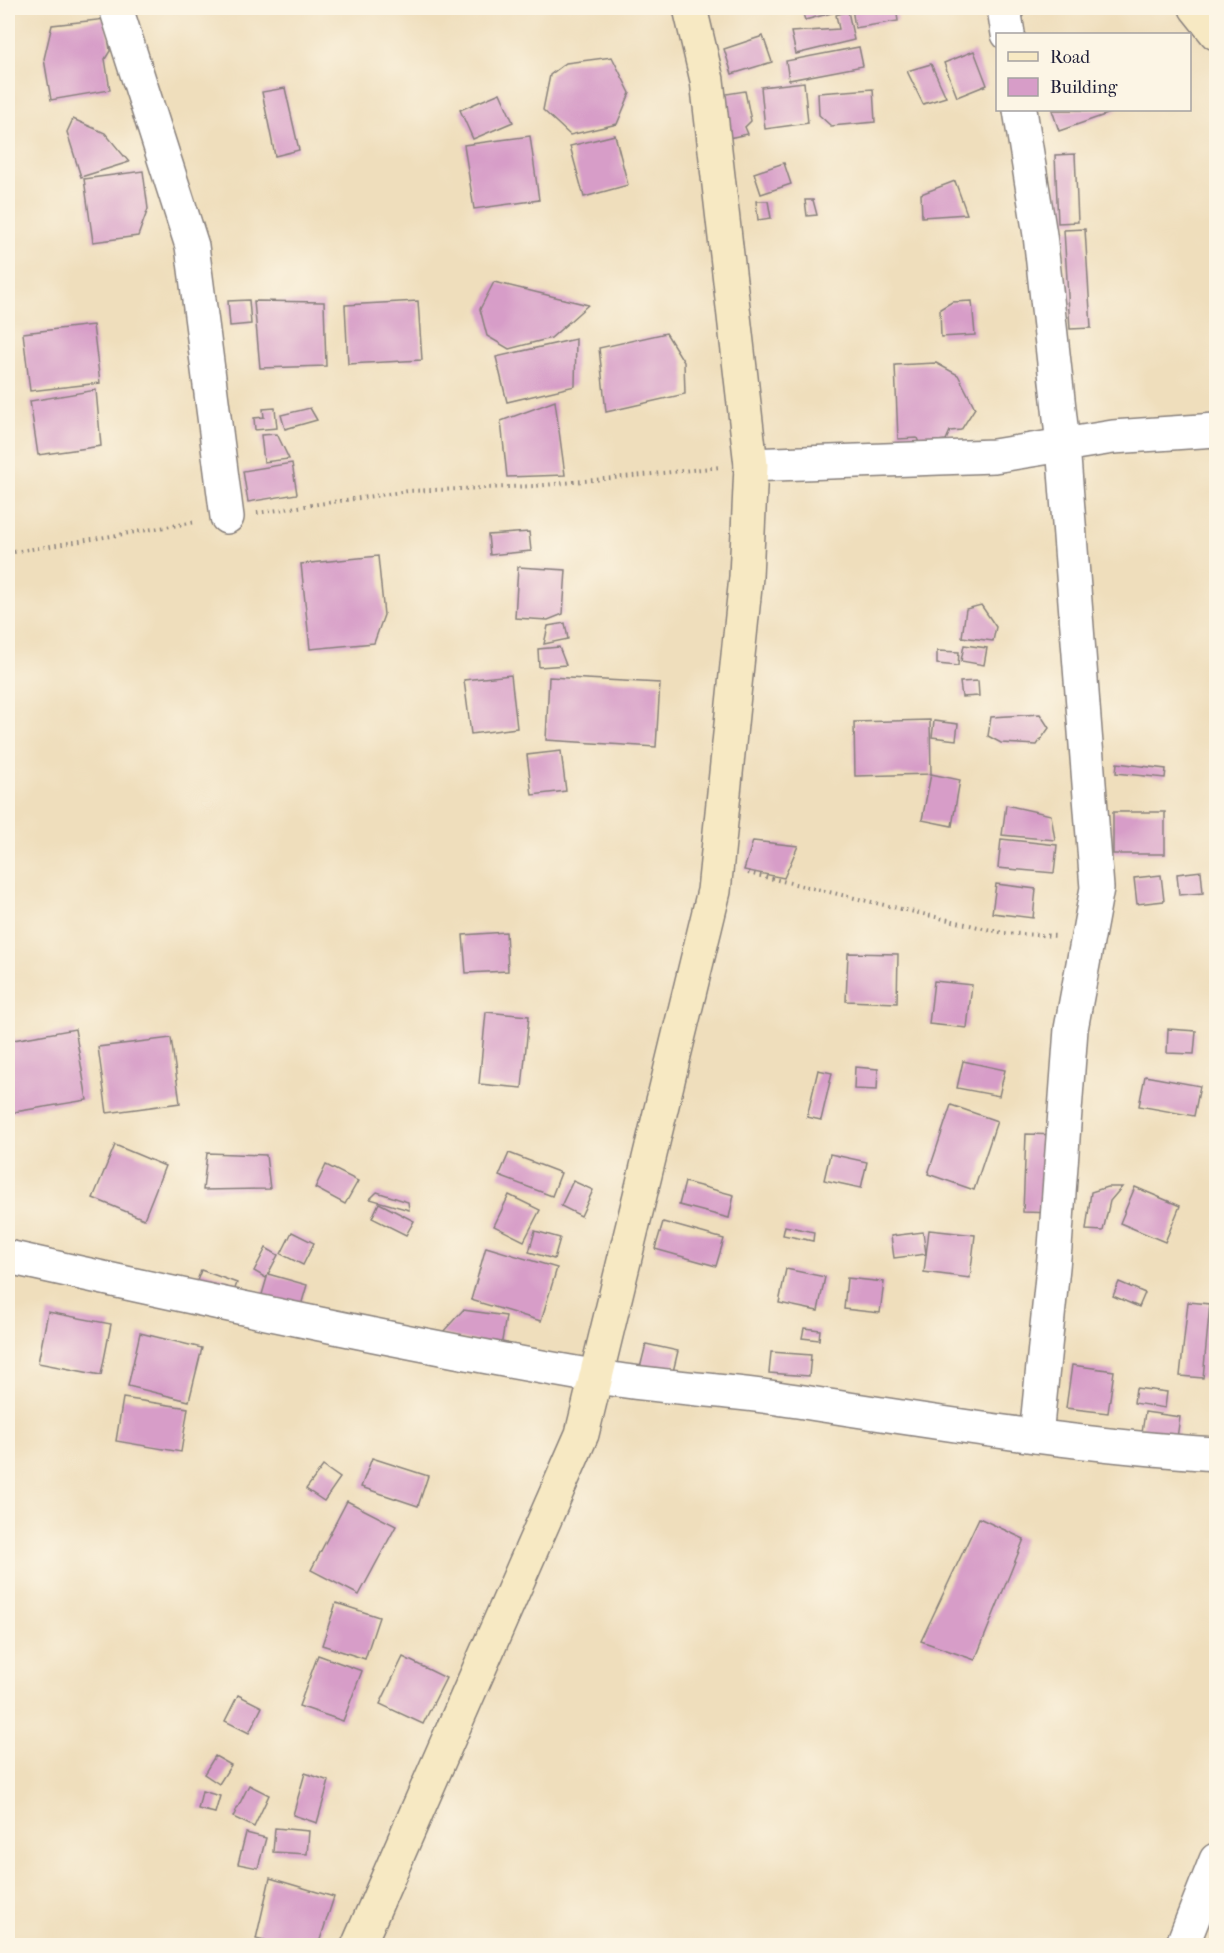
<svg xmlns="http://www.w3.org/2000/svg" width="1224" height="1953" viewBox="0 0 1224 1953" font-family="'IM FELL French Canon',serif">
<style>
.building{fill:#d79dc8}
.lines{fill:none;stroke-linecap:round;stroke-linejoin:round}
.street-casing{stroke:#88807c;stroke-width:36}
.secondary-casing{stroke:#88807c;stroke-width:36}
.path{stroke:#88807c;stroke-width:4;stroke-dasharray:1.5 4.5;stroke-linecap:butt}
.street{stroke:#fff;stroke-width:33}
.secondary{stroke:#f7e9c3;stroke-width:33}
</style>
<rect width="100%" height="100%" fill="#fcf5e5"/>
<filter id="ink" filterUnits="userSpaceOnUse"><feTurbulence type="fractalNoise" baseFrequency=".0167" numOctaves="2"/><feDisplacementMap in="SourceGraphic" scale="12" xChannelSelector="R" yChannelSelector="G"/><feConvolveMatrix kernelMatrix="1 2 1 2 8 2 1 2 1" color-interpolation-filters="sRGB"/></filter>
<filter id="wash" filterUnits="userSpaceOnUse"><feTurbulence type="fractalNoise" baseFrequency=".008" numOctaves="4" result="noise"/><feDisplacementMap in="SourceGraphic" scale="24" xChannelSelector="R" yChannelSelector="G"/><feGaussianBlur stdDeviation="1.35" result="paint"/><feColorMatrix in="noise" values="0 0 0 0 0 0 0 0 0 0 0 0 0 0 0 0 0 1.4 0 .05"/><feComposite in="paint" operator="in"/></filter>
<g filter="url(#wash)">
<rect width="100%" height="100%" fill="#efdebc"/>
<g id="blocks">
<g class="building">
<path d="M801,8H850L805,20Z"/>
<path d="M852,8H896L898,21L855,28Z"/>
<path d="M848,11L854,40L796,54L791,32L839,29L836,15Z"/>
<path d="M106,19L110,51L105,59L110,90L51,100L44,59L52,25Z"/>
<path d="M763,36L772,62L732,74L724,49Z"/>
<path d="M859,47L863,66L789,80L786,61Z"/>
<path d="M974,51L987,85L957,97L944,63Z"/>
<path d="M612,57L630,93L617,124L570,135L543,110L550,75L566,63Z"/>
<path d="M931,64L946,97L923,104L907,71Z"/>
<path d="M804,82L808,123L765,129L761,87Z"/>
<path d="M285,88L299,150L275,156L262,92Z"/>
<path d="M873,89L875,122L831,126L819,115L818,93Z"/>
<path d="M745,91L751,121L745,127L748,134L728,138L720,95Z"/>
<path d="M500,93L513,122L473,139L460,110Z"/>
<path d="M1052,110H1119L1059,131Z"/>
<path d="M73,119L105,133L129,162L81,177L67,132Z"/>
<path d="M615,135L628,185L584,197L570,146Z"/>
<path d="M530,136L539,200L474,209L464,145Z"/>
<path d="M1075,154L1078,222L1058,223L1055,155Z"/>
<path d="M784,163L791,184L761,194L754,173Z"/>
<path d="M143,171L148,209L138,236L93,242L84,179Z"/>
<path d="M955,181L967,214L922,217L921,194Z"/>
<path d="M805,200H813L817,215L807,216Z"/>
<path d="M756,201H768L771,218L758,220Z"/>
<path d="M1085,229L1091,328L1070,329L1064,230Z"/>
<path d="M494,282L588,305L551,338L509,349L487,336L480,309Z"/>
<path d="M249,300L251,324L230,326L228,301Z"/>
<path d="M254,301L324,302L326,366L260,368Z"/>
<path d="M418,301L422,360L348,364L345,305Z"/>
<path d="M972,301L975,335L941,337L940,309L952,302Z"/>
<path d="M93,325L100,383L30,391L23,333Z"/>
<path d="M666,333L684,362L685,394L606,412L599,348Z"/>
<path d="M576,339L575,386L507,402L496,357Z"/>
<path d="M936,363L958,375L975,408L961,430L950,431L946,440L919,443L917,438L898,439L895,365Z"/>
<path d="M96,390L101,446L38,455L30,401Z"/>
<path d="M555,401L565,475L507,477L501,421Z"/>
<path d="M275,408L277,428L255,430L254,418L264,417L263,409Z"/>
<path d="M310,408L317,420L285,429L281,415Z"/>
<path d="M277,434L289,459L264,462L261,435Z"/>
<path d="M292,463L297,494L248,502L243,471Z"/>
<path d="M529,532L531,551L490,555L488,535Z"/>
<path d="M378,556L384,615L374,643L310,649L301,564Z"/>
<path d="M518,567L566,570L563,614L548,620L515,618Z"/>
<path d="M981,605L996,627L993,641L962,637L966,609Z"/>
<path d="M565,623L568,639L544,644L548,626Z"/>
<path d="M964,645L987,648L984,665L961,661Z"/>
<path d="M559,647L566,665L539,667L538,649Z"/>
<path d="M937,651L959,652L958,666L937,664Z"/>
<path d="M511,675L517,728L471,734L464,680Z"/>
<path d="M549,677L660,683L656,747L546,740Z"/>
<path d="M978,681L979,696L962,697L960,682Z"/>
<path d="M1040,714L1049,728L1037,745L1001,743L988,736L991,717Z"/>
<path d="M930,720L931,774L855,776L854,722Z"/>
<path d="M934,721L958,724L956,740L932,737Z"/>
<path d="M561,751L566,791L532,795L527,755Z"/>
<path d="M1117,763L1166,769L1165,778L1116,773Z"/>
<path d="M931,774L960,780L952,826L922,820Z"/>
<path d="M1006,805L1051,815L1055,840L1002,835Z"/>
<rect x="1113" y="812" width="52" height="42"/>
<path d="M1001,839L1057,845L1054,873L998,868Z"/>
<path d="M753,841L798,846L784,878L744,870Z"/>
<path d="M1201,871L1203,893L1179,895L1177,874Z"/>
<path d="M1161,875L1164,901L1137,904L1134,878Z"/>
<path d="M996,884L1036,889L1033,918L992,913Z"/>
<path d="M506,932L508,971L466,973L463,935Z"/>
<path d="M848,953L898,954L897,1003L846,1001Z"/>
<path d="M934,981L972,985L967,1028L929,1024Z"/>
<path d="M486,1012L529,1016L522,1088L479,1084Z"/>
<path d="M75,1029L87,1100L8,1113V1041Z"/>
<path d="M1168,1029L1196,1031L1194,1054L1167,1053Z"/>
<path d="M171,1038L180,1103L107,1113L98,1047Z"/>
<path d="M963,1061L1005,1070L999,1096L957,1088Z"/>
<path d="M855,1067L878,1069L877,1090L854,1089Z"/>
<path d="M818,1070L832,1073L821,1120L807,1117Z"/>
<path d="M1145,1076L1200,1086L1194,1116L1139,1106Z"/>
<path d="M951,1105L997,1121L974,1190L928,1174Z"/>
<path d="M1026,1134L1060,1135L1057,1213L1023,1212Z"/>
<path d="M115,1145L165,1166L144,1219L93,1198Z"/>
<path d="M207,1153L266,1155L270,1189L203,1190Z"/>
<path d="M509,1153L561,1173L552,1196L499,1176Z"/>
<path d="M830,1154L867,1162L861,1188L824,1180Z"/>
<path d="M326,1165L358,1181L345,1204L315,1188Z"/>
<path d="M573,1181L593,1190L581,1216L561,1206Z"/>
<path d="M685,1182L734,1195L729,1218L679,1205Z"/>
<path d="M1107,1187H1122L1110,1201L1103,1231L1086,1230L1091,1192Z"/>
<path d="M1135,1187L1180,1206L1165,1242L1120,1223Z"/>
<path d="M377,1192L408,1202L409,1210L370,1199Z"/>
<path d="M509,1195L540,1210L524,1241L494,1226Z"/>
<path d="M379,1203L414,1221L406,1235L372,1218Z"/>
<path d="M663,1222L724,1239L716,1266L655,1249Z"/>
<path d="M785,1226L814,1232L813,1241L783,1235Z"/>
<path d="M929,1230L975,1235L970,1278L924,1272Z"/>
<path d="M535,1231L560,1238L554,1259L529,1252Z"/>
<path d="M292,1232L314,1243L303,1265L281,1254Z"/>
<path d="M923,1232L926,1254L894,1258L891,1236Z"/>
<path d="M486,1247L557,1268L541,1321L471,1300Z"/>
<path d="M266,1248L278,1255L266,1278L254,1271Z"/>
<path d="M786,1269L825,1277L818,1311L779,1303Z"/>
<path d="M201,1270L237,1283L229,1305L193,1292Z"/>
<path d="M268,1274L307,1285L300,1309L261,1298Z"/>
<path d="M847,1278L884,1282L880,1313L844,1309Z"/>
<path d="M1119,1282L1145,1293L1139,1307L1113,1296Z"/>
<path d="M1188,1302L1210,1304L1203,1378L1180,1376Z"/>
<path d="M463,1310L506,1316L501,1347L441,1334Z"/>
<path d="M48,1312L111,1324L101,1375L38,1363Z"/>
<path d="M804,1328L820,1330L819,1340L802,1338Z"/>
<path d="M140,1333L202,1348L189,1401L128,1386Z"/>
<path d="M646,1344L678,1351L672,1376L640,1368Z"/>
<path d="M771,1352L811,1355L809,1376L769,1373Z"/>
<path d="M1072,1365L1114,1371L1108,1413L1066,1408Z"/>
<path d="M1136,1388L1167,1392L1165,1408L1134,1403Z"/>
<path d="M123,1398L188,1408L181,1452L116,1441Z"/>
<path d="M1145,1412L1180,1417L1176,1445L1141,1440Z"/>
<path d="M372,1458L428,1476L418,1506L361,1487Z"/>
<path d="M323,1466L340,1478L324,1501L306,1489Z"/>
<path d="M347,1501L396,1526L359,1595L311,1570Z"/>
<path d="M979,1518L1024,1539L975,1660L921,1641Z"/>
<path d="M336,1603L379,1617L365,1659L322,1645Z"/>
<path d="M318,1655L362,1671L343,1721L299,1706Z"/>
<path d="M403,1657L446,1678L423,1724L380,1704Z"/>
<path d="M238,1695L262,1707L249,1733L225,1721Z"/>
<path d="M215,1756L231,1765L219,1784L204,1774Z"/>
<path d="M305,1773L329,1781L317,1823L293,1815Z"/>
<path d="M249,1785L269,1795L254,1827L233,1817Z"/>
<path d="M202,1791L220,1796L215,1813L198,1809Z"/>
<path d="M275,1828L309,1831L307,1854L273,1852Z"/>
<path d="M246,1833L266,1838L258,1868L238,1864Z"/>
<path d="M270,1878L334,1897L318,1946H284L256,1939Z"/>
</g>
</g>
</g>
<g filter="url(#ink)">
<use href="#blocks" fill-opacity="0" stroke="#88807c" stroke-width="1.5"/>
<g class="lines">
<g class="street-casing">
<g id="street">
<path d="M116,8L192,246L227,517"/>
<path d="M1004,8L1008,34"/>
<path d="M1020,110L1040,235L1063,445L1097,888L1071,1029L1055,1247L1036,1436"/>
<path d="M751,465L994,456L1113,437L1216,430"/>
<path d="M8,1257C202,1300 397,1342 593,1376C654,1387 716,1389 777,1398C923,1420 1069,1445 1216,1454"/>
<path d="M1182,1946L1216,1860"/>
</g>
</g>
<g class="secondary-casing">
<g id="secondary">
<path d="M1196,8L1216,33"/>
<path d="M358,1946L582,1434L714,891L746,577L751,465L707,80L690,8"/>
</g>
</g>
<g class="path">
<path d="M257,513L408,491L535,486L721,467"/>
<path d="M8,553L196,522"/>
<path d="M748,873L1004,933L1057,936"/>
</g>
<use href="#street" class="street"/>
<use href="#secondary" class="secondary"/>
</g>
</g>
<rect width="1224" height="1953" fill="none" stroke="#fcf5e5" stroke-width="30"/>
<rect x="996" y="33" width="195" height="78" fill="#fcf5e5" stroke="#a5a1a1" stroke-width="1.5"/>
<rect x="1008" y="52" width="30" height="9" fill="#f7e9c3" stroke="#a5a1a1" stroke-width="1.5"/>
<text x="1050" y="63" font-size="18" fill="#22223b">Road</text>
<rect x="1008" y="78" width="30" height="18" fill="#d79dc8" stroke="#a5a1a1" stroke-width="1.5"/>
<text x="1050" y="93" font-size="18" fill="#22223b">Building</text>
</svg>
